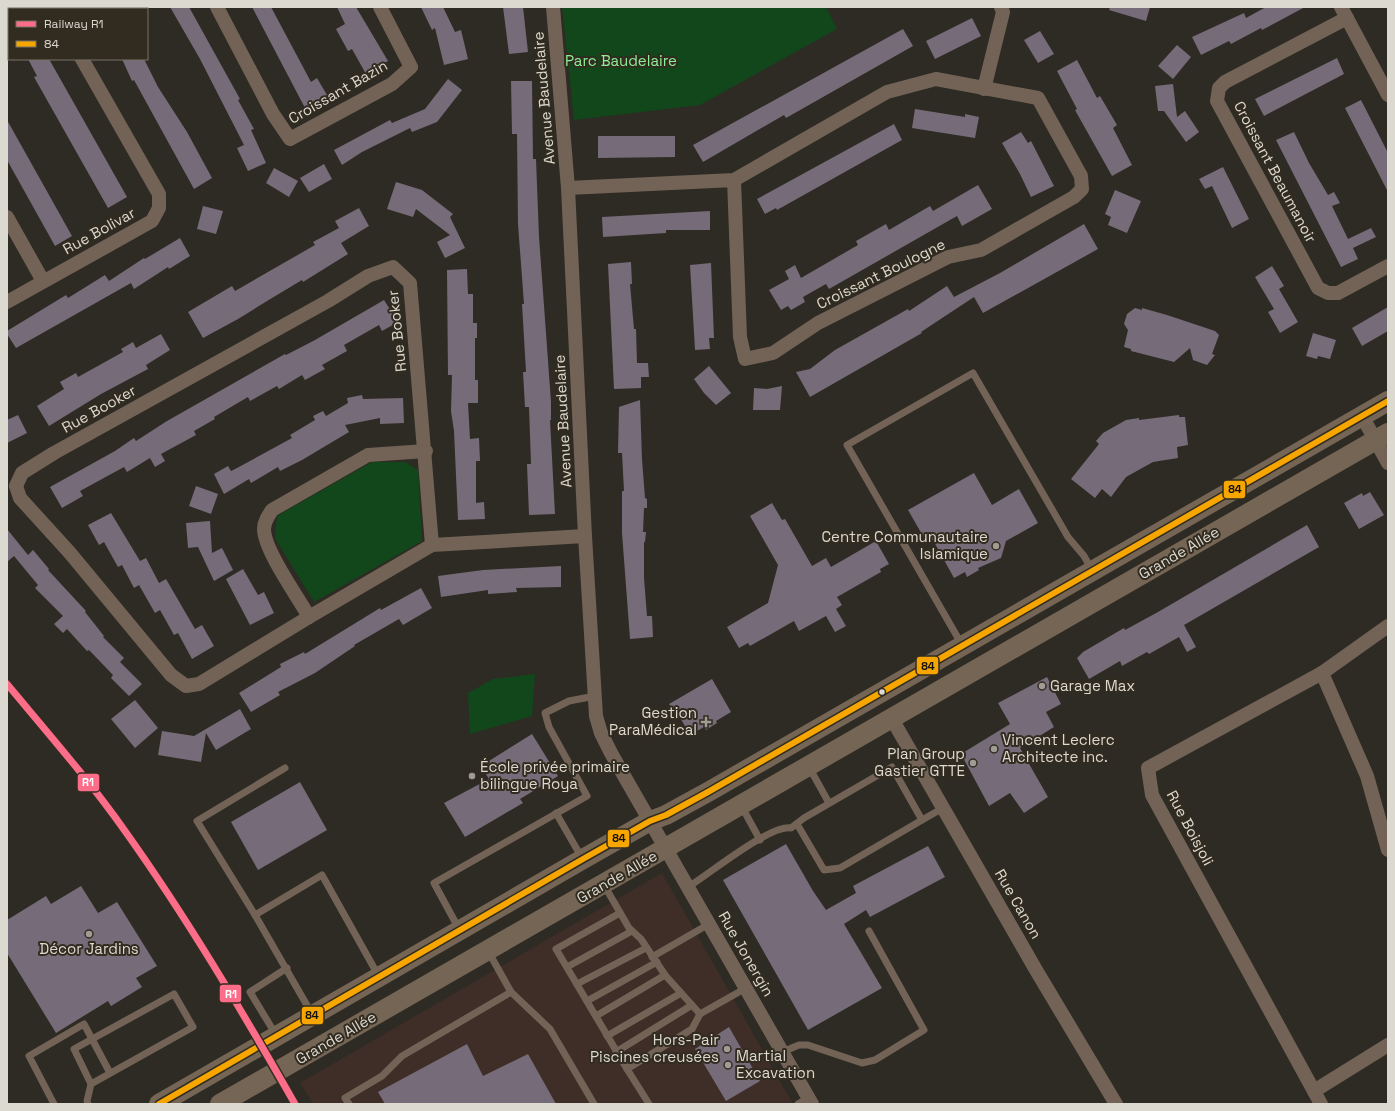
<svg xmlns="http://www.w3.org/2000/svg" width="1395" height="1111" viewBox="0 0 1395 1111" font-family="'Space Grotesk',sans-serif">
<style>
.industrial{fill:#3f2e27}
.green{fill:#11471b}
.building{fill:#766b78}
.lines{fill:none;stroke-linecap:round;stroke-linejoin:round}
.lane{stroke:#726356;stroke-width:7}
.street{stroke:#726356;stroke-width:14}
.secondary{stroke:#756555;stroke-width:20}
.bus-1-casing{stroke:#322c20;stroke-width:9}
.bus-1{stroke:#f7a600;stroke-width:6}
.rail-1-casing{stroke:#322c20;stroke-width:10}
.rail-1{stroke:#fb6d88;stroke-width:7}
.poi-dot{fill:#9f9c94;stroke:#322c20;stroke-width:1.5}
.bus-dot{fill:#dcd9d1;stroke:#322c20;stroke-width:1.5}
.labels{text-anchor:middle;stroke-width:4;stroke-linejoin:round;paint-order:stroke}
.park-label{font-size:15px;fill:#8bf096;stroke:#322c20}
.street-label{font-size:15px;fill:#dcd9d1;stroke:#322c20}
.poi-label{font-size:15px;fill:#dcd9d1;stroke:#322c20;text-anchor:end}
.line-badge{stroke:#322c20;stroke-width:1.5}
.badge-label{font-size:11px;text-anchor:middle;font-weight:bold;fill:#fff}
.pale-badge-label{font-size:11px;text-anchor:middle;font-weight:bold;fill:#111}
</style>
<rect width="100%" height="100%" fill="#2e2b24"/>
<path class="industrial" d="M662,873L793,1104H313L300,1083Z"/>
<g class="green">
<path d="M562,7H826L837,29L700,105L574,120Z"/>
<path d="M372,462H405L418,470L422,541L314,602L275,538L277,516Z"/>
<path d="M535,674L532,716L470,734L468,693L493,679Z"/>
</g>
<g class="building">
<path d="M170,7H189L240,99L238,100L254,129L251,130L266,163L248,171L237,148L244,145L200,59Z"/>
<path d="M252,7H271L311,82L317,78L327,95L305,108Z"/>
<path d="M337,7H356L388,61L366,74L352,49L348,51L336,29L345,24Z"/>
<path d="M421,7H443L455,32L461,30L468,59L444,65L435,28L432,30Z"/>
<path d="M503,7H523L528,52L509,54Z"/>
<path d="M1110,7H1150L1146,21L1109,10Z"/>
<path d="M1266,7H1305L1262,30L1261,28L1231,44L1229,41L1201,55L1192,37L1244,13L1246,18Z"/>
<path d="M972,18L981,36L935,59L926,41Z"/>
<path d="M903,29L913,46L786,118L784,115L703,162L693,145Z"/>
<path d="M1040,31L1054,54L1038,63L1024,40Z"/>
<path d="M1177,45L1191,57L1173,79L1158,66Z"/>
<path d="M1337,58L1344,74L1264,116L1255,99Z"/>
<path d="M28,59H49L127,197L108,208L34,77L37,76Z"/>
<path d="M122,59H144L158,87L187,132L212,178L194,189L134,80L132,81Z"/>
<path d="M1077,60L1097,98L1100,96L1117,125L1113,128L1132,165L1112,176L1075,110L1077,109L1057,71Z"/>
<path d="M448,79L462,90L437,122L412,132L410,128L362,152L342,165L334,150L390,120L392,123L425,109Z"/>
<path d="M511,81H532L533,159H536L539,237L551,402V420H550L555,514L529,515L527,464H531L529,407H525L523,372H526L522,304H524L518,224L517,134H512Z"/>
<path d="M1173,84L1177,117L1185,111L1199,132L1186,142L1164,111H1158L1155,86Z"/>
<path d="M1361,100L1388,153V192L1345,108Z"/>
<path d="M915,109L965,117V114L979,117L975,138L912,128Z"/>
<path d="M7,120L72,236L55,246L7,160Z"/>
<path d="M894,124L902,140L777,210L776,208L765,214L757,199Z"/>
<path d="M1021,132L1028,143L1031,141L1054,186L1031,197L1020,174L1002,143Z"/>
<path d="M1294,132L1309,163L1328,195L1334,192L1340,203L1332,206L1348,239L1371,228L1376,237L1353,248L1358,259L1341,267L1276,140Z"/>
<path d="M598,136H675V157L598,158Z"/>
<path d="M324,164L332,179L309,192L300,178Z"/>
<path d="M1223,167L1249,219L1232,228L1212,186L1205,189L1199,179Z"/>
<path d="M274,168L298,181L289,197L266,183Z"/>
<path d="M396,182L422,190L453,214L450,217L465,248L445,258L437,242L450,235L416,209L413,217L387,209Z"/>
<path d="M978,185L992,209L962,226L957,216L829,289L826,284L803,297L805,302L791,310L788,306L781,310L769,290L789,279L785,271L795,265L801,278L858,245L856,241L886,224L889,230L930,206L933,211Z"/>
<path d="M1115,190L1141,201L1127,233L1108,225L1111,217L1105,214Z"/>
<path d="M203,206L223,211L216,234L197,229Z"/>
<path d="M359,208L369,226L341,243L348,254L303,282L302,280L272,298L238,319L203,338L188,312L232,286L235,291L315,245L313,242L339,228L335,221Z"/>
<path d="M710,211V230H666V233L603,237L602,217Z"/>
<path d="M1084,224L1098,249L983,313L974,297L921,332L922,333L810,397L796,372L810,369L835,350L908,309L909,311L947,286L954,297L1000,273Z"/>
<path d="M180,238L190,256L169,269L168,267L134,289L131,283L16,348L7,334V331L66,295L68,298L105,275L109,281L144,258L145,259Z"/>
<path d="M631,262L632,284H630L634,329H636L637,363H648L649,377H641V388L614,389L608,264Z"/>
<path d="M711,263L714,338H709L710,349L695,350L690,265Z"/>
<path d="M1272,266L1284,286L1279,289L1298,322L1280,333L1268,312L1274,309L1255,277Z"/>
<path d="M467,269L468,294H473V323H477V338H475V380H478V403H468L470,439L479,438L480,461H476V503L484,502L485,519L458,520L454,431L451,411L452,375H448L447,270Z"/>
<path d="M384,300L398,322L382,331L379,325L344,345L347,351L322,365L325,369L305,380L302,375L279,389L277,386L250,401L248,397L214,417L215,419L194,431L196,435L161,454L165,461L155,467L150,458L127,472L124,467L80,491L83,496L62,508L50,487L115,451L134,438L136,441L167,421L285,354L286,355L315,340Z"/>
<path d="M1388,307V331L1362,346L1352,328Z"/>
<path d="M1135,308L1142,310V308L1167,315L1215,331L1219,335L1212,354L1215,355L1207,365L1193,360L1190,348L1174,362L1131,351V349L1124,347L1128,330L1124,324L1127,314Z"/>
<path d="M1313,333L1336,340L1330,359L1318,356L1317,359L1306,356Z"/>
<path d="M161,334L170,350L146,365L148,369L101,394L49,426L37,406L64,389L60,382L76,373L78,377L123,352L121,349L133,342L136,348Z"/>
<path d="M709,366L731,393L716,405L704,393L694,379Z"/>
<path d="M782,386L780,410H753L754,388L767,389Z"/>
<path d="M362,395L363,399L403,398L404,423L380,424V418L345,425L349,432L302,460L280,471L278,467L251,483L249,479L224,494L214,474L228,466L231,471L237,468L292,438L290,435L315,420L313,416L323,411L326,416L348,403L347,398Z"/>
<path d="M640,400L642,459L645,498L647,499V508H644L643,532H646L645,542H644V578L647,616H652L653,637L630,639L622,533V491H624L622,453H618L619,407Z"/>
<path d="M18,415L27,433L7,443V420Z"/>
<path d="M1179,415V417H1185L1188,445L1177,447L1178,458L1153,462L1126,477L1111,497L1102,489L1095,498L1071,479L1099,444L1096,441L1103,433L1126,420L1139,418V420Z"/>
<path d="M974,473L992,505L1019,489L1038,523L1006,541L1001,558L978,568L979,570L967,577L965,572L954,578L933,540L927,543L908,510Z"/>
<path d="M196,486L218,494L211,514L189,506Z"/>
<path d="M1370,492L1384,515L1359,529L1344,503L1362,493L1363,496Z"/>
<path d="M772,503L782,520L785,519L812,566L826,558L831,567L876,541L889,564L880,569L881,572L837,597L842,605L836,609L846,626L835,632L826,616L799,631L794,621L750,646L748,643L739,648L727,627L768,603L778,565L750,516Z"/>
<path d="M111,513L140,561L146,558L159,583L166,579L195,629L202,625L214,646L192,659L178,633L174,635L160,610L155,613L139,585L134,588L122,565L118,567L104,542L99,545L88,525Z"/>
<path d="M210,521L212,553L222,548L233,570L214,581L198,547L188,548L186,523Z"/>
<path d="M1307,525L1319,547L1184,625L1196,647L1187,652L1179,637L1149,654L1147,652L1122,666L1120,661L1089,679L1077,658L1083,652L1124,628L1125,630L1158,612Z"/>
<path d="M7,529L28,555L33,550L49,569L48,570L86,611L85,612L104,636L103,637L124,658L120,662L142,684L129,696L111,678L113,675L89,650L87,651L67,629L63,633L54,624L63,616L35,588L38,585L14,556L7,562Z"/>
<path d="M561,566V587L516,588L517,592L488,594V590L441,597L438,576L483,570Z"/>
<path d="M243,569L258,595L264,592L274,613L250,625L226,579Z"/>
<path d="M421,588L432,608L403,625L399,619L354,645L355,646L315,673L278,692L280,695L251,712L239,693L281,667L280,664L304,652L305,654L380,608L381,610Z"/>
<path d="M1047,677L1061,704L1046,712L1054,727L1020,748L1048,797L1024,813L1010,793L989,806L961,754L1010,724L998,703Z"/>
<path d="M712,679L731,712L716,721L717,723L706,730L704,727L690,735L677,712L675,713L669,704Z"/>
<path d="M135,700L158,728L135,748L111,719Z"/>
<path d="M240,709L251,729L216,750L206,733L201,762L158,755L162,731L194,736Z"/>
<path d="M532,734L558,776L520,799L523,803L465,837L444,803L489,779L481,766Z"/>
<path d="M300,782L327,830L258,870L231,822Z"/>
<path d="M786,844L813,891L826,910L856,893L853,886L928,846L945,877L870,917L866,910L844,924L882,988L808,1030L723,880Z"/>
<path d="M81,886L98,913L117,902L157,966L136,978L142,987L111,1006L108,1001L56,1033L7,953V920L46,896L51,904Z"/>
<path d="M729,1027L760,1081L726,1101L695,1049Z"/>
<path d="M467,1044L483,1076L528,1054L556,1104H385L378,1092Z"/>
</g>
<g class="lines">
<g class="lane">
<path d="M962,645L847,445L973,373L1068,537L1084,556L1092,570"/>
<path d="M809,767L829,803"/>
<path d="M742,807L760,840"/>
<path d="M556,813L582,858"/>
<path d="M797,824L824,870L840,868L922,820"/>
<path d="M604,885L629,928L641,939L665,975L700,1014"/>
<path d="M688,887C708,875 770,824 791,828L804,818L892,767L922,820L943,808"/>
<path d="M620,913L556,949L627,1069L692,1029L700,1014L746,988"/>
<path d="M255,915L197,821L285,768"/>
<path d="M459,929L434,883L587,796L549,727L545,713L569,701L595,696"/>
<path d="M652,957L709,924"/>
<path d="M567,967L632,931"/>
<path d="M577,984L646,948"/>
<path d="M511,992L550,1029L594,1104"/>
<path d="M587,1001L657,962"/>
<path d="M312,1014L255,915L322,875L378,975"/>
<path d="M596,1016L665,975"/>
<path d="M276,1035L250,992L287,968"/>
<path d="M607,1036L681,993"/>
<path d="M616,1052L692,1005"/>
<path d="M782,1052L799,1045H808L862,1063L875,1060L924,1030L869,931"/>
<path d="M627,1069L649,1104"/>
<path d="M54,1104L29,1056L84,1024L110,1073"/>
<path d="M88,1104L87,1101L91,1084L74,1049L174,994L193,1027L91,1084"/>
<path d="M349,1104L345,1098L382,1076L402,1056L511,992L488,951"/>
<path d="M798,1104L808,1098"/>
</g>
<g class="street">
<path d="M53,7L54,9"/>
<path d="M217,7L273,114L290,139L392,84L411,67L380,7"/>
<path d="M553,7L568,188L585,536L596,716L601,733L611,753L812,1104"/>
<path d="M1341,7L1388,95"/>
<path d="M1347,18L1225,82L1219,88L1217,101L1318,288L1328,293H1338L1388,266"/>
<path d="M984,89L1003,12L1001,7"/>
<path d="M568,188L734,180L887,92L936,79L1038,98L1081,176L1082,189L1074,197L981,250L948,257L818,323L773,353L745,359L740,337L734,180"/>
<path d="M7,217L43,281"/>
<path d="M7,302L152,221L159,208V194L82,59"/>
<path d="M1362,416L1388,463"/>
<path d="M432,545L309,617L199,684L186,686L171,675L70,553L20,498L16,486L22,473L54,453L328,301L368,276L393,267L410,283L432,545L585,536"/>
<path d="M309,617C298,597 264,550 264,529C264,522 268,516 272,510L368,455L426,451"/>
<path d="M1322,673L1367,776L1388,850"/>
<path d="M892,719L1036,970L1116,1104"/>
<path d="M1314,1091L1388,1045"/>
<path d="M1321,1104L1152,795L1148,768L1322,673L1388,626"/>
</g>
<g class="secondary">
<path d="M159,1104L583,859L650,821L666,815L708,792L1388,401"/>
<path d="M220,1104L1388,433"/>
</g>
<g class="bus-1-casing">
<path id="bus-1" d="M159,1104L583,859L650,821L666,815L708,792L1388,401"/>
</g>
<use href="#bus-1" class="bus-1"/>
<g class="rail-1-casing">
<path id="rail-1" d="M7,684C47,732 89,780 125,831C187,918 242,1011 295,1104"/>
</g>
<use href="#rail-1" class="rail-1"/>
</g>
<g class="poi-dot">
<circle cx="996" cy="546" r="4"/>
<circle cx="1042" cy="686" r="4"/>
<path d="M704 716h4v4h4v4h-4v4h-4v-4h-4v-4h4z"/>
<circle cx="994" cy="749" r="4"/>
<circle cx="973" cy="763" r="4"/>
<circle cx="472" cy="776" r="4"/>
<circle cx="89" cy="934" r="4"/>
<circle cx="727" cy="1049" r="4"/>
<circle cx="728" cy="1065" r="4"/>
</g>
<circle class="bus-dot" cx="882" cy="692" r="3.5"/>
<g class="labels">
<g class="park-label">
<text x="621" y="66">Parc Baudelaire</text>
</g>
<g class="street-label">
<text transform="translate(338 92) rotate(-30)" y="5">Croissant Bazin</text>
<text transform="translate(544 98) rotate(-95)" y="5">Avenue Baudelaire</text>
<text transform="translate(1275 172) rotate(62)" y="5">Croissant Beaumanoir</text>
<text transform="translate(99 231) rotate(-29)" y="5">Rue Bolivar</text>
<text transform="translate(881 274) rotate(-26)" y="5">Croissant Boulogne</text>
<text transform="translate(397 331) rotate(-96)" y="5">Rue Booker</text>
<text transform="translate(99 409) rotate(-29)" y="5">Rue Booker</text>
<text transform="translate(563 421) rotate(-93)" y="5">Avenue Baudelaire</text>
<text transform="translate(1179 553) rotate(-30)" y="5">Grande Allée</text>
<text transform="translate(1190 828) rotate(62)" y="5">Rue Boisjoli</text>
<text transform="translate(617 877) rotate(-30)" y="5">Grande Allée</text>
<text transform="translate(1018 904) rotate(60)" y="5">Rue Canon</text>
<text transform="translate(746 954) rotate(60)" y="5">Rue Jonergin</text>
<text transform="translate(336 1038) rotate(-30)" y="5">Grande Allée</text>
</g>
<g class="poi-label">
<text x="988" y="542">Centre Communautaire<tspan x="988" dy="17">Islamique</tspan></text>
<text x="1050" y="691" text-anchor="start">Garage Max</text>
<text x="697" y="718">Gestion<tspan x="697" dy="17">ParaMédical</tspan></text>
<text x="1002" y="745" text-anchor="start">Vincent Leclerc<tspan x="1002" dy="17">Architecte inc.</tspan></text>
<text x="965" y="759">Plan Group<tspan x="965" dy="17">Gastier GTTE</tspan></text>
<text x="480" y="772" text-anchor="start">École privée primaire<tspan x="480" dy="17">bilingue Roya</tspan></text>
<text x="89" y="954" text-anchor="middle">Décor Jardins</text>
<text x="719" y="1045">Hors-Pair<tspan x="719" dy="17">Piscines creusées</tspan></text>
<text x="736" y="1061" text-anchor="start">Martial<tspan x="736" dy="17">Excavation</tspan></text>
</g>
</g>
<g class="line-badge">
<rect x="1223" y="480" width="23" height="19" rx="4" fill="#f7a600"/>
<rect x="916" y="656" width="23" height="19" rx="4" fill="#f7a600"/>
<rect x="77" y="773" width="23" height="19" rx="4" fill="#fb6d88"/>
<rect x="607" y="829" width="23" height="19" rx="4" fill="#f7a600"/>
<rect x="219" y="984" width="23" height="19" rx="4" fill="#fb6d88"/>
<rect x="301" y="1006" width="23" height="19" rx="4" fill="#f7a600"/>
</g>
<g class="badge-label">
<text x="88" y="786">R1</text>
<text x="231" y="998">R1</text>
</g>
<g class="pale-badge-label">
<text x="1235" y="493">84</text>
<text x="928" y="670">84</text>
<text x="619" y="842">84</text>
<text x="312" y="1019">84</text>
</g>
<rect width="1395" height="1111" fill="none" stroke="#dcd9d1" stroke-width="16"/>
<rect x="8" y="8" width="140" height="52" fill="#322c20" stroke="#767167"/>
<rect x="16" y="21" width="20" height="6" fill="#fb6d88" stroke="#767167"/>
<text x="44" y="28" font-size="12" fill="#dcd9d1">Railway R1</text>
<rect x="16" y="41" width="20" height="6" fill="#f7a600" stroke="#767167"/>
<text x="44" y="48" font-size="12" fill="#dcd9d1">84</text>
</svg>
